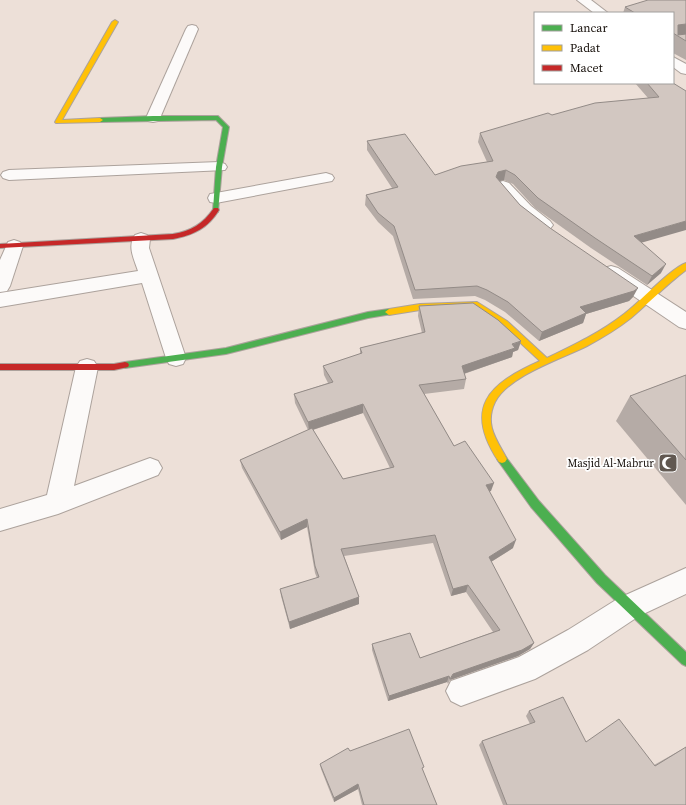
<svg xmlns="http://www.w3.org/2000/svg" width="686" height="805" viewBox="0 0 686 805" font-family="'Source Serif 4',serif">
<style>
.lines{fill:none;stroke-linecap:round;stroke-linejoin:round}
.street-casing{stroke:#aca29c;stroke-width:2}
.fast-casing{stroke:#aca29c;stroke-width:2}
.slow-casing{stroke:#aca29c;stroke-width:2}
.jam-casing{stroke:#aca29c;stroke-width:2}
.street{fill:#fcfaf9;fill-rule:evenodd}
.fast{fill:#4caf50;fill-rule:evenodd}
.slow{fill:#ffc107;fill-rule:evenodd}
.jam{fill:#c62828;fill-rule:evenodd}
.wall{fill:#b5aba6;fill-rule:evenodd}
.shaded-wall{fill:#938b87}
.building{fill:#d2c7c1;stroke:#938b87}
.labels{text-anchor:middle;stroke-width:3.5;stroke-linejoin:round;paint-order:stroke}
.poi-label{font-size:11px;fill:#150e09;stroke:#fff;text-anchor:end}
</style>
<rect width="100%" height="100%" fill="#ede0d8"/>
<g class="lines">
<g class="street-casing">
<g id="street">
<path d="M577,0H591L608,13H594Z"/>
<path d="M192,25L196,26L198,29L160,118L158,121L153,122L148,121L146,118L186,29L188,26Z"/>
<path d="M673,57L686,64V74L681,73L673,67Z"/>
<path d="M219,162L225,164L227,167L225,170L9,180L3,178L1,175L3,172L9,170Z"/>
<path d="M326,173L332,175L334,178L332,181L216,203L210,202L208,198L210,194L216,193Z"/>
<path d="M503,181L509,183L531,206L550,221L553,225L550,229C546,230 542,231 538,229C525,222 503,198 495,186L497,183Z"/>
<path d="M141,233L147,235L150,239L149,248L186,358L183,364L176,366L169,364L166,358L142,283L0,307V293L138,271C134,259 127,246 135,235Z"/>
<path d="M14,240L20,242L23,246L10,286L7,291L0,292V260L8,242Z"/>
<path d="M611,266L618,268L686,312V329L679,327L604,276L602,272L604,268Z"/>
<path d="M87,359L94,361L98,367L74,486L150,458L158,461L162,468L158,475L58,514L0,531V509L47,495L76,367L80,361Z"/>
<path d="M686,568V594L639,616L588,650L535,679L461,706L451,701L446,691L451,681L519,657L568,630L619,598Z"/>
</g>
</g>
<g class="fast-casing">
<g id="fast">
<path d="M153,116H218L229,127L222,167L218,212H214L213,210L216,167L223,127L216,120L100,122L97,120L100,118Z"/>
<path d="M389,309L393,312L392,314L368,318L226,354L125,368L121,365L125,362L226,348L368,312Z"/>
<path d="M502,455L505,456L539,501L605,575L686,652V666L682,664L597,583L531,507L499,462L497,459L499,456Z"/>
</g>
</g>
<g class="slow-casing">
<g id="slow">
<path d="M115,20L118,22L62,120L100,118L103,120L100,122L56,123L55,122L112,22Z"/>
<path d="M686,263V270C666,285 650,302 631,318C617,329 602,338 587,346C561,359 508,376 495,402C484,425 497,440 507,459L505,462L502,463L499,462C463,408 488,384 540,361L501,325L473,307L420,310L389,315L385,312L389,309L420,304L477,302L507,321L547,358C574,345 601,332 624,314C639,303 671,268 686,263Z"/>
</g>
</g>
<g class="jam-casing">
<g id="jam">
<path d="M214,208H218L219,210C208,228 194,235 173,239L0,248V244L173,234C191,231 203,224 214,208Z"/>
<path d="M125,362L128,363L129,365L128,367L114,370H0V364H114Z"/>
</g>
</g>
<use href="#street" class="street"/>
<use href="#fast" class="fast"/>
<use href="#slow" class="slow"/>
<use href="#jam" class="jam"/>
</g>
<g class="wall">
<path d="M686,0V60L673,53V13H623L625,7Z"/>
<path d="M635,83H673L641,243L661,273L647,285L591,248L535,208L513,184L504,180L499,181L520,205L633,297L629,301L586,314L583,323L539,341L505,312L485,300L475,296L413,299L393,236L378,222L365,205L366,195L392,188L367,150V141L435,175L487,162L478,142L480,133L552,115L648,98Z"/>
<path d="M419,306L521,341L518,350L513,352L512,357L464,374L466,379L464,389L424,394L454,446L491,491H489L513,548L491,562L534,643L530,649L518,656L450,680L448,684L447,682L388,701L372,650V644L420,658L493,632L466,592L451,596L433,543L344,556L359,597V604L290,629L281,596L280,589L317,578L315,573L307,527L281,540L242,468L240,460L308,430L295,403L294,394L328,383L324,375L323,366L360,354V348L422,333L418,316ZM363,413L390,468L343,479L313,430Z"/>
<path d="M686,375V505L616,421L630,396Z"/>
<path d="M529,711L586,742L654,765L686,747V805H503L479,745L482,741L530,724L526,716Z"/>
<path d="M320,764L422,769L437,805H362L358,789L334,802L321,769Z"/>
</g>
<g class="shaded-wall">
<path d="M686,24V38L674,34L678,25Z"/>
<path d="M506,170L504,180L496,182V177L498,172Z"/>
<path d="M686,221V230L630,246L634,236Z"/>
<path d="M666,264L661,273L647,285L652,276Z"/>
<path d="M638,288L633,297L629,301L586,314L583,323L539,341L542,332L580,307Z"/>
<path d="M521,341L518,350L513,352L512,357L460,375L462,366Z"/>
<path d="M363,404V413L309,431L308,422Z"/>
<path d="M494,483L491,491L483,494L486,485Z"/>
<path d="M307,519V527L281,540L280,532Z"/>
<path d="M516,540L513,548L486,565L489,557Z"/>
<path d="M468,585L466,592L451,596L453,589Z"/>
<path d="M359,597V604L290,629L289,622Z"/>
<path d="M534,643L530,649L518,656L450,680L448,684L453,674Z"/>
<path d="M449,676L447,682L388,701L389,696Z"/>
<path d="M358,784V789L334,802V798Z"/>
</g>
<g class="building">
<path d="M648,0H686V24L678,25V35L686,34V41L673,33V13H635L625,7Z"/>
<path d="M647,83H673L686,91V221L634,236L666,264L652,276L595,238L538,198L515,175L506,170L498,172L496,177L520,205L550,228L638,288L634,291L580,307L586,313L542,332L508,302L487,290L477,286L415,290L394,226L378,213L366,195L398,187L367,141L405,134L435,175L461,166L493,161L480,133L548,113L552,115L595,103L659,97Z"/>
<path d="M473,303L498,320L521,341L512,344L515,348L462,366L466,379L419,385L454,446L465,441L494,483L486,485L516,540L489,557L534,643L522,650L453,674L450,679L449,676L389,696L372,644L410,633L420,658L500,630L468,585L453,589L435,535L341,549L359,597L289,622L280,589L319,577L315,566L307,519L280,532L240,460L312,428L343,479L394,467L363,404L308,422L294,394L333,382L323,366L362,353L360,348L425,332L419,306Z"/>
<path d="M686,375V460L630,396Z"/>
<path d="M563,697L586,742L619,719L655,766L686,747V805H507L482,741L535,722L529,711Z"/>
<path d="M409,729L424,767L422,768L437,805H364L358,784L334,798L320,764L348,748L350,751Z"/>
</g>
<defs>
<g id="mosque-square" transform="scale(1)"><rect x="-9" y="-9" width="18" height="18" rx="4" fill="#615851" stroke="#fff"/><path d="M3.5-4.9A6 6 0 1 0 3.5 4.9A5 5 0 1 1 3.5-4.9Z" fill="#fff"/></g>
</defs>
<g fill-rule="evenodd">
<use href="#mosque-square" x="668" y="463"/>
</g>
<g class="labels">
<g class="poi-label">
<text x="654" y="467">Masjid Al-Mabrur</text>
</g>
</g>
<rect x="534" y="12" width="140" height="72" fill="#ffffff" stroke="#a19f9d"/>
<rect x="542" y="25" width="20" height="6" fill="#4caf50" stroke="#a19f9d"/>
<text x="570" y="32" font-size="12" fill="#150e09">Lancar</text>
<rect x="542" y="45" width="20" height="6" fill="#ffc107" stroke="#a19f9d"/>
<text x="570" y="52" font-size="12" fill="#150e09">Padat</text>
<rect x="542" y="65" width="20" height="6" fill="#c62828" stroke="#a19f9d"/>
<text x="570" y="72" font-size="12" fill="#150e09">Macet</text>
</svg>
